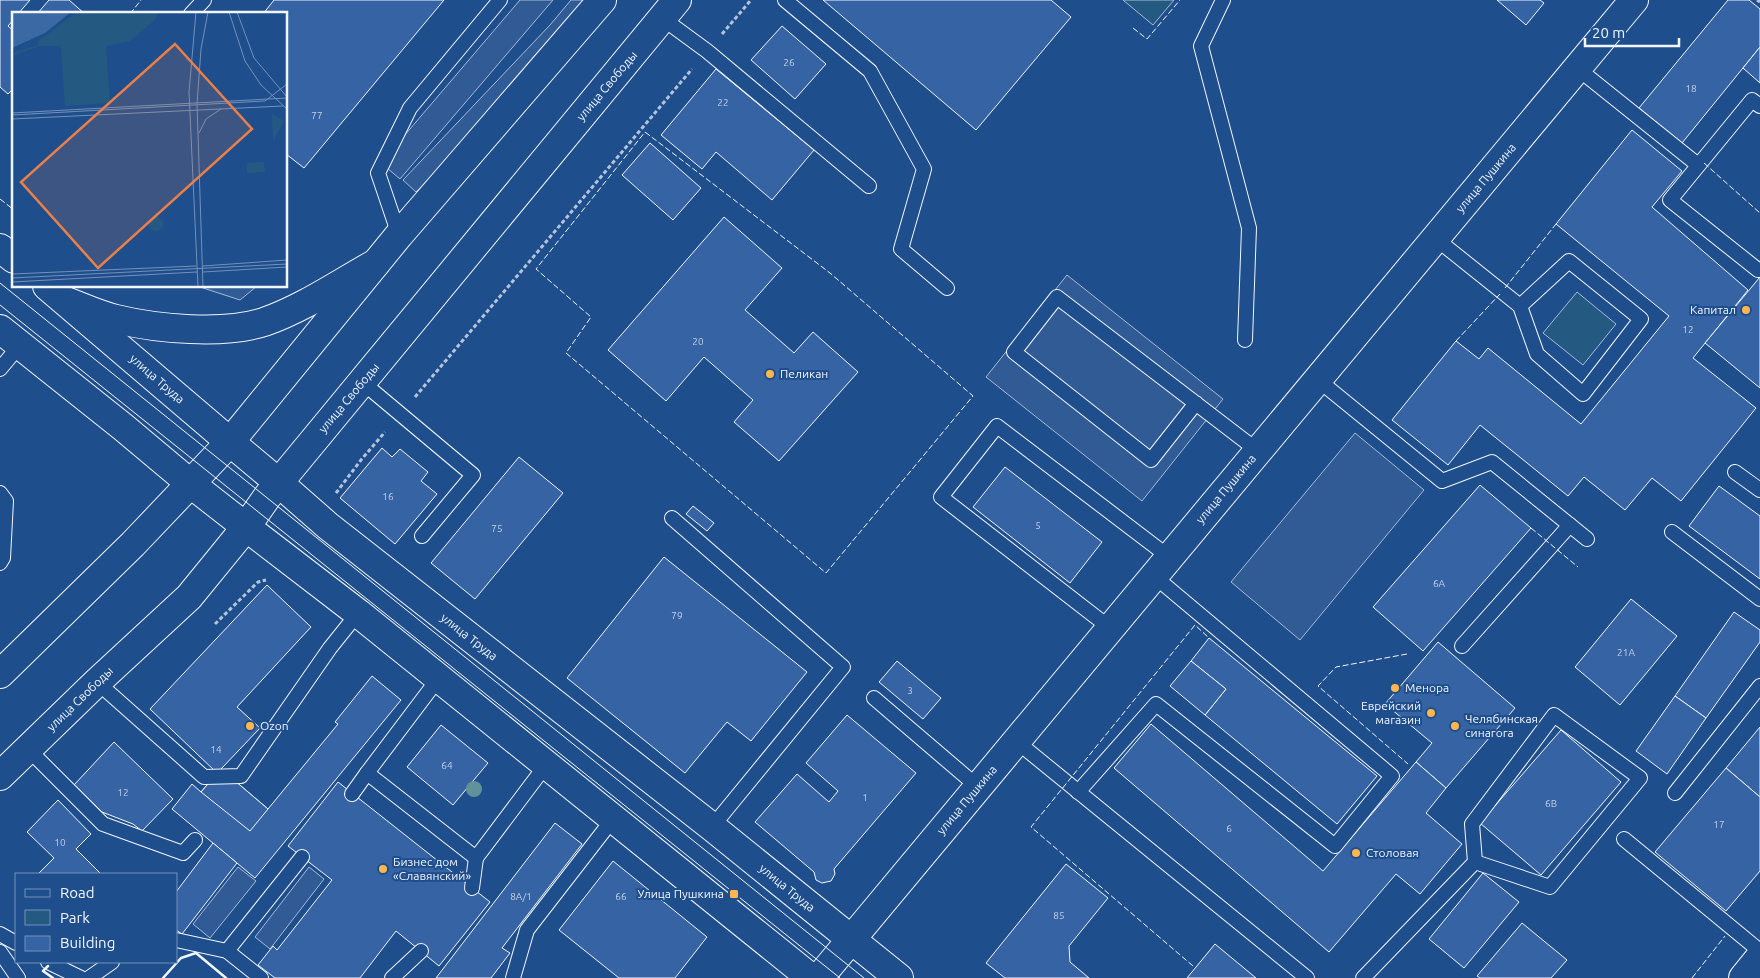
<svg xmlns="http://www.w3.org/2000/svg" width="1760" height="978" viewBox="0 0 1760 978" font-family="Ubuntu,sans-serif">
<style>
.green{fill:#245a82;stroke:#a8bbd7}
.parking{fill:#305b95;stroke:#a8bbd7}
.building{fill:#3563a3;stroke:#f2f6ff}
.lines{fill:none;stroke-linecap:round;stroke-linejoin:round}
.service-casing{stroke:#f2f6ff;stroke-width:16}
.minor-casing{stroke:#f2f6ff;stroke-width:30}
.secondary-casing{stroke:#f2f6ff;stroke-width:30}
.primary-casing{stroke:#f2f6ff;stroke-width:30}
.path{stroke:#b3c4dc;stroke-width:3;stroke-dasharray:4 2.5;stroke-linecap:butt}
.service{stroke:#1f4e8c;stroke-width:14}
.minor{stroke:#1f4e8c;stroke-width:28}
.secondary{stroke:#1f4e8c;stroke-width:28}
.primary{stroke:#1f4e8c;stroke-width:28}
.tram{stroke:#f2f6ff;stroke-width:1}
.fence{stroke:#f2f6ff;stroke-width:1;stroke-dasharray:6 2.5;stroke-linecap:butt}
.wall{stroke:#f2f6ff;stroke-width:2.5}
.tree{fill:#61919a}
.poi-dot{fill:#ffb74d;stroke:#1f4e8c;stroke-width:2}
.labels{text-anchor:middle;stroke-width:4;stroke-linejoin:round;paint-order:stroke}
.number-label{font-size:10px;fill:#c3d1e8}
.street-label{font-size:12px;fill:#f2f6ff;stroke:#1f4e8c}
.poi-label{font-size:12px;fill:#f2f6ff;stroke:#1f4e8c;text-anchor:start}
.inset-road{fill:none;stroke:#7391ba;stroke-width:1}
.view{fill:#ea8049;fill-opacity:0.15;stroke:#ea8049;stroke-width:2.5}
.inset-edge{fill:none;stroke:#f2f6ff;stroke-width:2.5}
</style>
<rect width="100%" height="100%" fill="#1f4e8c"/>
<g class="green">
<path d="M1123,0H1174L1153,25Z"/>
<path d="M1577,292L1616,324L1583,365L1543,333Z"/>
</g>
<g class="parking">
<path d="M520,0H553L400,179L381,163Z"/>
<path d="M571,0H598L564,40L416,192L403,180L550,25Z"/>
<path d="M1067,275L1223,399L1142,501L986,377Z"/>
<path d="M197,286H257L240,300Z"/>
<path d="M1355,433L1424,490L1300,640L1231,582Z"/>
<path d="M238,867L256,881L210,938L193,924Z"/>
<path d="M309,867L324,879L270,949L255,937Z"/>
</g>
<g class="building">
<path d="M0,0H30L18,14H14V19L8,26L14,31V88L8,94L0,87Z"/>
<path d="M49,0H69L85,14H37Z"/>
<path d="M274,0H444L304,168L286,154V14H263Z"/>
<path d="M823,0H1051L1071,17L976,130Z"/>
<path d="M1497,0H1540L1544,3L1526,25Z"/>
<path d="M1728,0H1749L1760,9V47L1682,143L1639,108Z"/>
<path d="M782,26L826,64L795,99L751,60Z"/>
<path d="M1760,47V83L1743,68Z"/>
<path d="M716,69L814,150L772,200L716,152L702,169L661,135Z"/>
<path d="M1632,130L1682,171L1652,207L1748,290L1693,358L1756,408L1681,501L1652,478L1625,510L1584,477L1568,496L1480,425L1448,465L1392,420L1456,341L1479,359L1488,348L1581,424L1669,316L1556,224Z"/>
<path d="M650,143L701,188L673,220L622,175Z"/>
<path d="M724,217L782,268L745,310L794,353L813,332L858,372L779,461L734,422L753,400L704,357L666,401L608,350Z"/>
<path d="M1760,277V388L1705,343Z"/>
<path d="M382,448L392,457L400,449L428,472L421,481L437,494L395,544L340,498Z"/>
<path d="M519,457L563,493L475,599L431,563Z"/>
<path d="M1005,467L1102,542L1070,583L973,507Z"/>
<path d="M1480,485L1531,528L1423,651L1373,607Z"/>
<path d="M1719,486L1760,516V579L1689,526Z"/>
<path d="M693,506L714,523L707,531L686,514Z"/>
<path d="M664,557L807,672L751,741L727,722L685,773L567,678Z"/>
<path d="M267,585L311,627L237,707L260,728L221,769L268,809L338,724L335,722L372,676L401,700L255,878L172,809L192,784L201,792L217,773L150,709Z"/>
<path d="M1631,599L1677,636L1620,705L1575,667Z"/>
<path d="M1734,612L1760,630V642L1706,718L1675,696Z"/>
<path d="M1209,638L1377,776L1337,824L1205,715L1226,689L1191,661Z"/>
<path d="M1438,642L1515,708L1446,788L1416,762L1432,743L1385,704Z"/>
<path d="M897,661L941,698L923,719L879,682Z"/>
<path d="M1191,661L1226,689L1205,715L1170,686Z"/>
<path d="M1675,696L1706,718L1667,774L1636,751Z"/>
<path d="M847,715L916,773L834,869L835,874L831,881L822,883L816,880L814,872L755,822L797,774L829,802L838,791L806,763Z"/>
<path d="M1151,724L1323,871L1416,762L1446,788L1426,813L1462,844L1420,894L1396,874L1329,952L1114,768Z"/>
<path d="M441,725L488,763L453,805L407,767Z"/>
<path d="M1760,727V797L1726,768Z"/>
<path d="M1561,730L1621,782L1541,875L1480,823Z"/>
<path d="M114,742L173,799L142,831L133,824L102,812L74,785Z"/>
<path d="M1726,768L1760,797V871L1726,911L1655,852Z"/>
<path d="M221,769L268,809L250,831L201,792Z"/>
<path d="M338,782L490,902L439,966L396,931L360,978H275L258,965L273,946L277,950L332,880L288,846Z"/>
<path d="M58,800L91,834L76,849L101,874H38L54,858L27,832Z"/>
<path d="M555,823L582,844L502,948L510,953L491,978H436Z"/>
<path d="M213,843L237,863L182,934L176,930V892Z"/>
<path d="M613,861L707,937L675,978H619L559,930Z"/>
<path d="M1066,864L1108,898L1069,946L1070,962L1089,978H1005L986,963Z"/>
<path d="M1483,873L1519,902L1464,968L1429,939Z"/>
<path d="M1522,923L1567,960L1551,978H1480L1477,976Z"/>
<path d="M1215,944L1256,978H1187Z"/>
</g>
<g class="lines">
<g class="service-casing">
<g id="service">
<path d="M785,0L870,71L924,169L901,249L947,288"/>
<path d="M1223,0L1201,46L1249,228L1245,340"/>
<path d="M191,14L204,0"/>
<path d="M662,18L707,51L869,186"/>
<path d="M1577,68L1698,165"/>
<path d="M399,235L378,173L410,108L500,0"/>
<path d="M1435,238L1520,306L1537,354L1583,394L1641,319L1569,261L1520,306"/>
<path d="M1758,270L1670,200L1752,100L1760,106"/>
<path d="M0,369L20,345"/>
<path d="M1317,379L1442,481L1492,462L1587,539"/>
<path d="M362,382L473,475L422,536"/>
<path d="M1196,403L1151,460L1014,352L1057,297L1258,451"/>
<path d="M1735,472L1760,490"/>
<path d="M0,493L6,501L3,558L0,563"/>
<path d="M672,518L843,667L712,827"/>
<path d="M1672,532L1760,599"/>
<path d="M1110,628L941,497L997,426L1169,557"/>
<path d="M1462,646L1570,525"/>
<path d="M438,679L367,773L476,858L546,765"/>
<path d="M97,682L204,777L241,776L330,648L358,613"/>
<path d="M874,698L978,787"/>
<path d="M1016,741L1307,978"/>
<path d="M28,749L103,824L183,853L195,840"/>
<path d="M1078,792L1156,704L1335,846L1392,776L1154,576"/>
<path d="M1675,793L1760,686"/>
<path d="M352,794L367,773"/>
<path d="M1624,839L1760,951"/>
<path d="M472,888L476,858"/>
<path d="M0,934L16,943"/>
<path d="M176,940L227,951L261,978"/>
<path d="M227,951L302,857"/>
<path d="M0,952L18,978"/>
<path d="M48,962L81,978"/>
<path d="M89,978L112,962"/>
<path d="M392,978L421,951"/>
<path d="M513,978L527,930L613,819"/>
<path d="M1363,978L1475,862L1472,824L1554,715L1640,778L1550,887L1475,862"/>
</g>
</g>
<g class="minor-casing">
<g id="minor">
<path d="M819,978L1634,0"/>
<path d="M1743,978L1760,957"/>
</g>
</g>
<g class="secondary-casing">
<g id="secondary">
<path d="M0,248L14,259"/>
<path d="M47,286L230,442"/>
<path d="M66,301C82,307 99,315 116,319C157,329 224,335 264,322C304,308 340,283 376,263"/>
<path d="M0,329L123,427L191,484"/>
<path d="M279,483L328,526L712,827L899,978"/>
<path d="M246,527L358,613L811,978"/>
</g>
</g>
<g class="primary-casing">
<g id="primary">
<path d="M230,442L279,483"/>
<path d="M191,484L246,527"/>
<path d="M0,674L133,544L230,442L399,235L602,0"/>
<path d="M0,776L97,682L189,597L246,527L267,497L677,0"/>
</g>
</g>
<g class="path">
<path d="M1757,0L1760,2"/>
<path d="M722,34L751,0"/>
<path d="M415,397L692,69"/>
<path d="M336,493L361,460L385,432"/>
<path d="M215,624L258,582L266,580"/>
</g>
<use href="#service" class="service"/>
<use href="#minor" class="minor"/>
<use href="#secondary" class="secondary"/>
<use href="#primary" class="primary"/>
<g class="tram">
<path d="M0,283L864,978"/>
<path d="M0,305L840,978"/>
</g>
<g class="fence">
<path d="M130,14L141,0"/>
<path d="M1133,28L1147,39L1180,0"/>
<path d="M645,132L830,273L973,396L826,573L566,353L591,317L536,269Z"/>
<path d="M1704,163L1760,213"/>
<path d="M0,199L14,210"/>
<path d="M1505,288L1556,224"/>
<path d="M1456,341L1500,294"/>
<path d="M1531,528L1578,567"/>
<path d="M1407,654L1336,667L1318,686L1408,764"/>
<path d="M1193,966L1031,827L1195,625L1209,638"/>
<path d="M1692,978L1725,936"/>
</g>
<g class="wall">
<path d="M48,966L43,971L53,978"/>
<path d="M163,978L181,958L196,953L226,978"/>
</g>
</g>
<circle class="tree" cx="474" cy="789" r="8"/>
<g class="poi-dot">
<circle cx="1746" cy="310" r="5"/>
<circle cx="770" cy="374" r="5"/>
<circle cx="1395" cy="688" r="5"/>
<circle cx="1431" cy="713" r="5"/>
<circle cx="250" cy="726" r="5"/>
<circle cx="1455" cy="726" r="5"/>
<circle cx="1356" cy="853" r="5"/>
<circle cx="383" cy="869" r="5"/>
<rect x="729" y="889" width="10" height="10" rx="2.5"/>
</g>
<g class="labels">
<g class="number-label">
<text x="789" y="66">26</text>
<text x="1691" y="92">18</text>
<text x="723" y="106">22</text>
<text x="317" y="119">77</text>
<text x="1688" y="333">12</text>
<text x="698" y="345">20</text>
<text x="388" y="500">16</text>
<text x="1038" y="529">5</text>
<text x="497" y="532">75</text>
<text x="1439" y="587">6А</text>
<text x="677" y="619">79</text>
<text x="1626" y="656">21А</text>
<text x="910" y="694">3</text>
<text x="216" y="753">14</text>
<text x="447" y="769">64</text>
<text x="123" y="796">12</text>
<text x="865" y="801">1</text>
<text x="1551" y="807">6В</text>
<text x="1719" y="828">17</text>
<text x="1229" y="832">6</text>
<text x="60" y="846">10</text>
<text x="521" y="900">8А/1</text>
<text x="621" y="900">66</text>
<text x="1059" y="919">85</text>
</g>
<g class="street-label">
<text transform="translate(607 86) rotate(-50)" y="4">улица Свободы</text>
<text transform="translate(1486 178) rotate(-50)" y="4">улица Пушкина</text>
<text transform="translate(157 379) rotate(41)" y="4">улица Труда</text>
<text transform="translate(349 398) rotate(-50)" y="4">улица Свободы</text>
<text transform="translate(1226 489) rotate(-50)" y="4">улица Пушкина</text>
<text transform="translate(469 637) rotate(38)" y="4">улица Труда</text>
<text transform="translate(80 699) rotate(-44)" y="4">улица Свободы</text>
<text transform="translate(967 800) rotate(-50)" y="4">улица Пушкина</text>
<text transform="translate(787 888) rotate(39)" y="4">улица Труда</text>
</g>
<g class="poi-label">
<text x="1736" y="314" text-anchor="end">Капитал</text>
<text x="780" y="378">Пеликан</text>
<text x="1405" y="692">Менора</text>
<text x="1421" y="710" text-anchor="end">Еврейский<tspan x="1421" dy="14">магазин</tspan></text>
<text x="1465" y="723">Челябинская<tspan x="1465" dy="14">синагога</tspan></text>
<text x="260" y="730">Ozon</text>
<text x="1366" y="857">Столовая</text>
<text x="393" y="866">Бизнес дом<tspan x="393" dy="14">«Славянский»</tspan></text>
<text x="724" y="898" text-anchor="end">Улица Пушкина</text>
</g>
</g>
<g transform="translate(12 12)">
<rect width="275" height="275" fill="#1f4e8c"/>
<path d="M65,0H145L144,7L118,29L94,34L98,91L53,94L49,34H27L0,44L3,40L27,33L25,30ZM260,102L272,109L261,129ZM252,150L253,160L235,161L234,151ZM137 212a7 7 0 1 1 14 0a7 7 0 1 1-14 0Z" fill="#245a82"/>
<path d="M0,0H59L33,21L0,36Z" fill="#3b69a3"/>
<path class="inset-road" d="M184,0L177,80L186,275M217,0L233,49L249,73L275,97M225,0L242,46L275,85M0,101L275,86M0,103L253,89L275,72M0,107L271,94M187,121L194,107L209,97M191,254L275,248M191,260L275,255M0,262L184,254M0,266L275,252M0,270L185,260M191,275L185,92L189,37L196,0"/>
<path class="view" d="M163,32L240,117L86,256L9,170Z"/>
<rect width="275" height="275" class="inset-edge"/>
</g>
<rect x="15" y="873" width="162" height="90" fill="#1f4e8c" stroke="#7391ba"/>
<rect x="25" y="889" width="25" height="8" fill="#1f4e8c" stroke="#7391ba"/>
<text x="60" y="898" font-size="15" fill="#f2f6ff">Road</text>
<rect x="25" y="910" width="25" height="15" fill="#245a82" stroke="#7391ba"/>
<text x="60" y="923" font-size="15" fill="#f2f6ff">Park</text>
<rect x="25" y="936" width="25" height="15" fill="#3563a3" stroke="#7391ba"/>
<text x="60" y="948" font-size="15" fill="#f2f6ff">Building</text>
<path d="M1585 38v8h94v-8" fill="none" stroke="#f2f6ff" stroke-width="2.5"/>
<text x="1592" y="38" font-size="15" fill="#f2f6ff" stroke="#1f4e8c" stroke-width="4" paint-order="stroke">20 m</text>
</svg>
